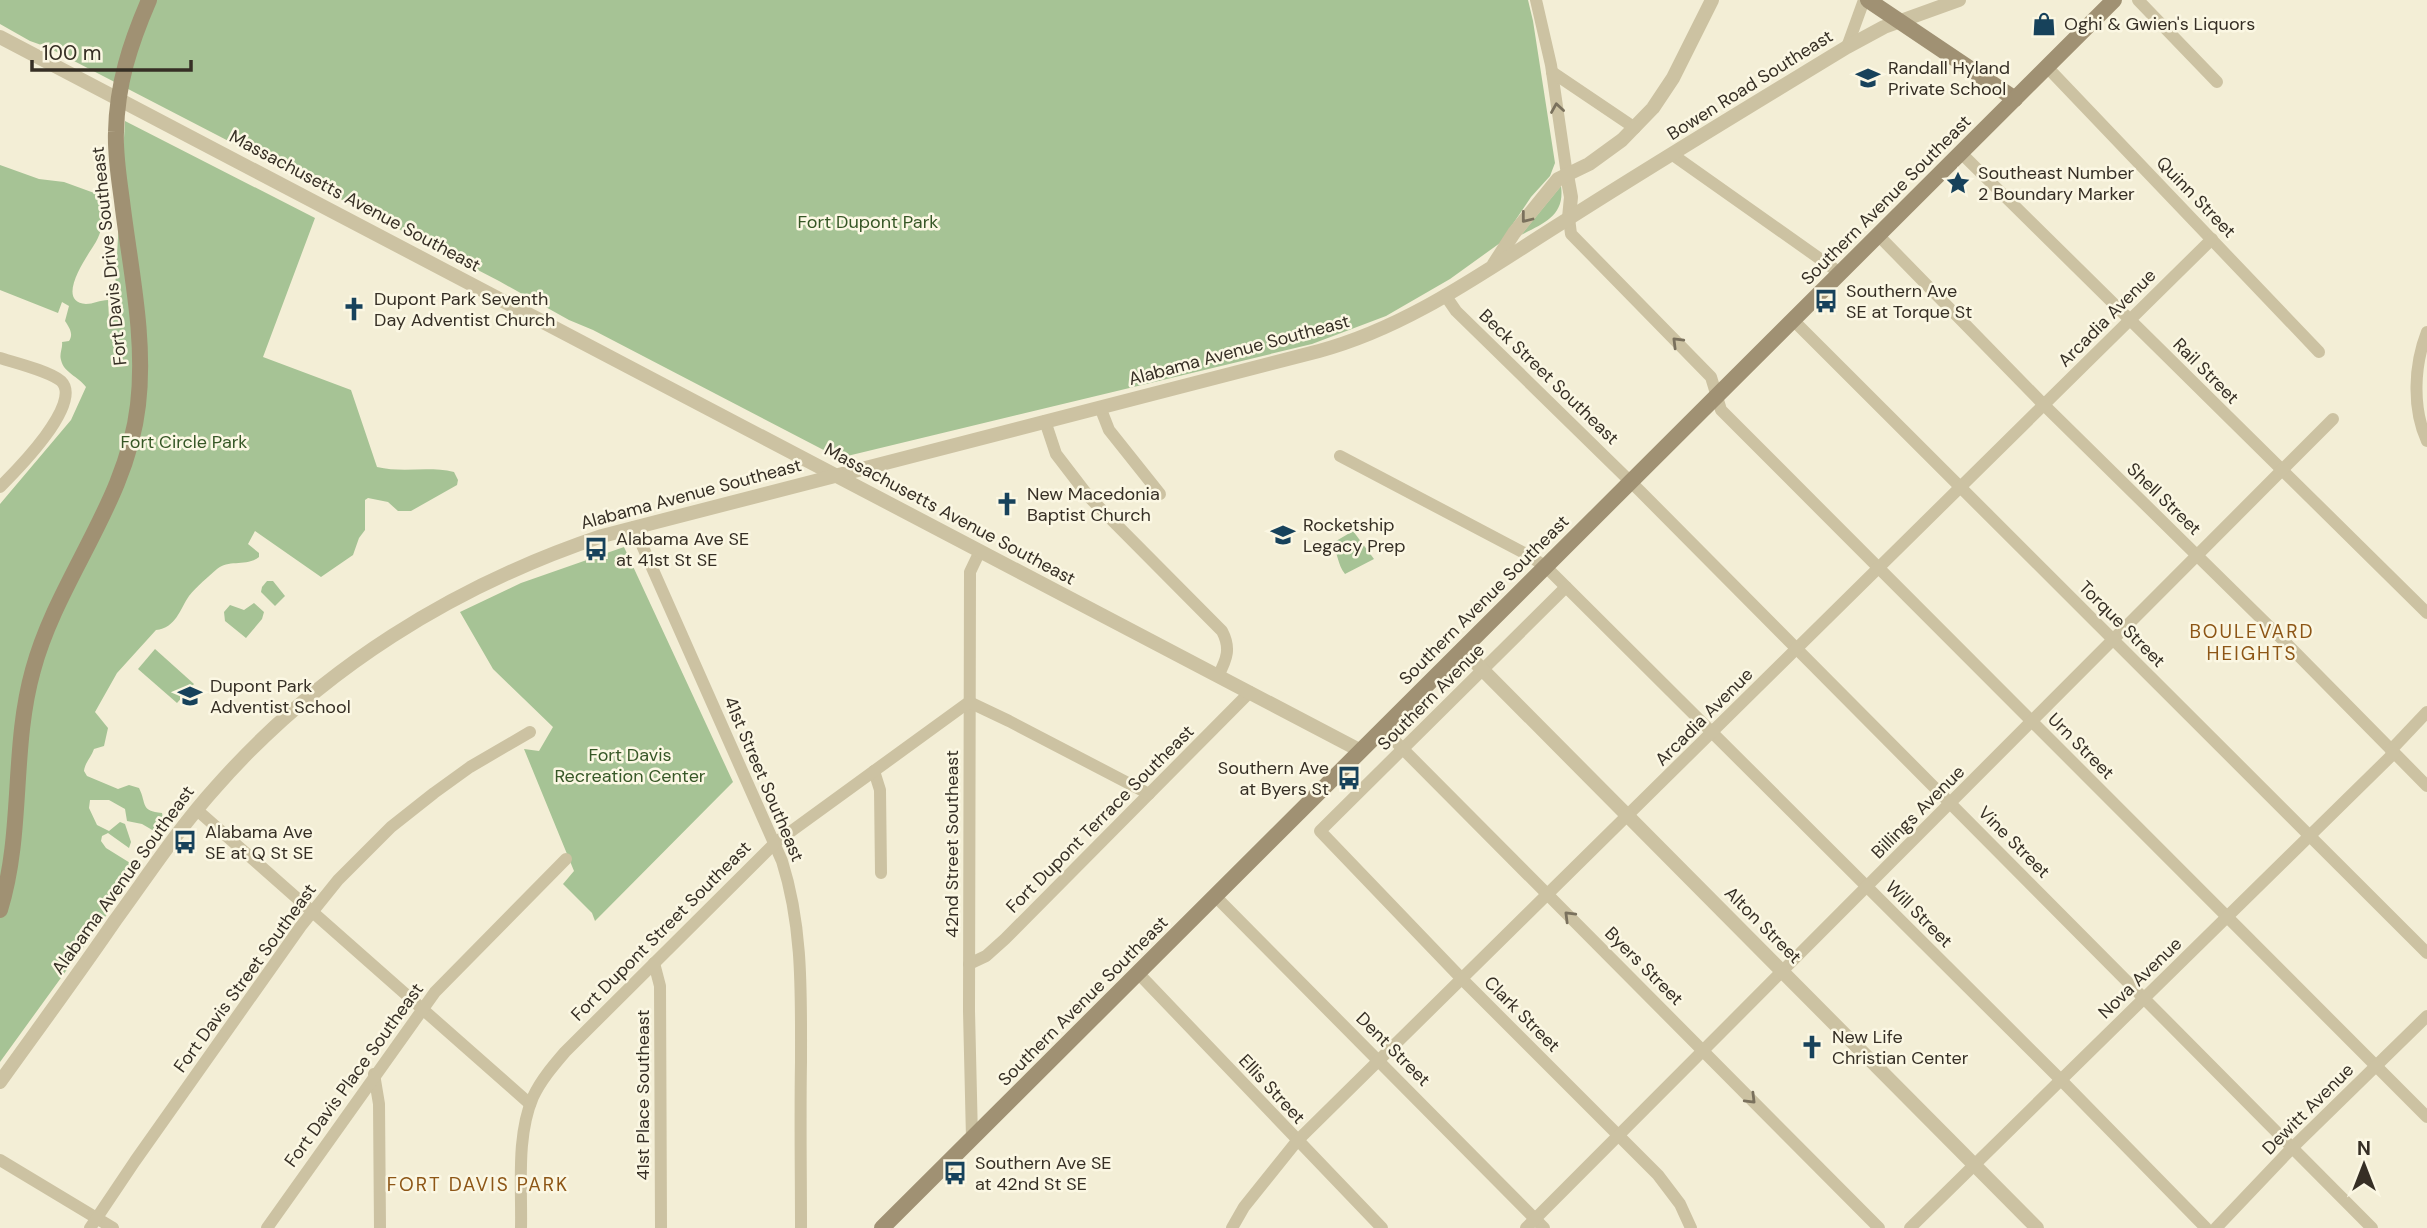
<svg xmlns="http://www.w3.org/2000/svg" width="2427" height="1228" viewBox="0 0 2427 1228" font-family="'DM Sans',sans-serif">
<style>
.green{fill:#a6c395}
.lines{fill:none;stroke-linecap:round;stroke-linejoin:round}
.minor{stroke:#ccc2a2;stroke-width:12}
.tertiary{stroke:#ccc2a2;stroke-width:14}
.secondary{stroke:#a09173;stroke-width:16}
.oneway{stroke:#7a715d}
.labels{text-anchor:middle;stroke-width:5;stroke-linejoin:round;paint-order:stroke}
.poi-label{font-size:18px;fill:#362f25;stroke:#fbf7e3;text-anchor:start}
.street-label{font-size:18px;fill:#362f25;stroke:#fbf7e3}
.park-label{font-size:18px;fill:#365726;stroke:#fbf7e3}
.neighbourhood-label{font-size:19px;letter-spacing:2px;fill:#8d5616;stroke:#fbf7e3}
</style>
<rect width="100%" height="100%" fill="#f3eed6"/>
<g class="green">
<path d="M0,0H1528L1533,21L1555,163L1550,176L1531,197L1500,243L1450,279L1386,316L1312,344L839,458L593,330L569,320L499,281L47,47L30,41L0,24Z"/>
<path d="M125,121L315,218L263,357L351,390L377,467C402,473 429,466 454,472L458,480L457,485L411,511H398L388,502L368,498L365,500V530L359,538L353,555L321,577L255,531L248,544L259,553V557C246,567 229,559 217,569C208,577 197,586 189,596C180,609 176,628 156,630L117,673L95,712L108,728L104,746L94,749C91,758 85,762 84,771L87,776L118,789L129,785L139,788C147,804 140,811 162,813L163,818L156,831H154L142,824L127,821L125,809L109,800H90L89,808L97,825L109,831L120,822L125,824L131,842L129,848L108,833L102,836L101,841L106,848L135,866L107,907L108,913L0,1062V504L71,420L86,387C78,376 64,373 61,360C59,354 63,348 62,342L69,341C74,334 69,327 65,321L69,306L62,302L58,313L0,290V165L39,179L64,182L97,194C108,206 103,232 94,245C88,255 54,302 86,304C93,304 100,300 108,300L109,319L115,288Z"/>
<path d="M1561,186C1565,215 1545,223 1521,235Z"/>
<path d="M1353,531L1374,559L1345,574C1337,564 1339,554 1331,544Z"/>
<path d="M624,547L733,782L595,921L592,913L563,884L574,871L524,749L539,751L553,727L493,669L460,612L521,583Z"/>
<path d="M267,581H273L285,596L275,606L261,592L262,587Z"/>
<path d="M254,603L264,612L262,619L246,638L225,621L224,612L230,605L244,610Z"/>
<path d="M155,649L194,684L177,703L138,669Z"/>
</g>
<g class="lines">
<g class="minor">
<path d="M1536,0L1551,65L1567,175"/>
<path d="M2138,0L2217,82"/>
<path d="M1847,47L1864,0"/>
<path d="M2047,67L2319,352"/>
<path d="M1552,72L1635,128"/>
<path d="M1961,153L2427,613"/>
<path d="M1673,155L1840,273"/>
<path d="M1569,218L1571,234L1711,377L1721,410L2427,1117"/>
<path d="M1878,235L2044,405L2287,644L2427,786"/>
<path d="M1445,295L1456,311L1640,491L2372,1228"/>
<path d="M1793,320L2427,953"/>
<path d="M2427,332C2414,365 2412,408 2427,441"/>
<path d="M0,358C16,363 49,371 61,381C84,403 16,471 0,487"/>
<path d="M1100,407L1109,430L1160,494"/>
<path d="M1045,421L1056,454L1089,497L1222,631C1231,648 1227,659 1218,676"/>
<path d="M1340,456L1528,555L1546,567L2061,1080L2206,1228"/>
<path d="M634,527L782,861C803,927 801,993 801,1062C800,1117 801,1173 801,1228"/>
<path d="M1566,587L1320,831L1462,979L1658,1175L1680,1204L1691,1228"/>
<path d="M1383,729L1879,1228"/>
<path d="M2391,750L2427,712"/>
<path d="M874,771L880,790L881,873"/>
<path d="M197,810L530,1104"/>
<path d="M1215,896L1544,1228"/>
<path d="M654,963L660,986L661,1228"/>
<path d="M969,964L986,956L1005,939L1250,692"/>
<path d="M1138,973L1382,1228"/>
<path d="M374,1074L379,1104L380,1228"/>
<path d="M972,1138L969,1011L970,572L980,551"/>
<path d="M0,1160L113,1228"/>
<path d="M90,1228L135,1161L301,926L338,880L391,827L434,793L470,767L530,732"/>
<path d="M267,1228L435,992L566,859"/>
<path d="M521,1228C522,1186 516,1137 533,1097C541,1080 553,1066 565,1052L775,843L969,702L1009,721L1149,794"/>
<path d="M1232,1228L1244,1207L1297,1141L2212,239"/>
<path d="M1526,1228L2333,419"/>
<path d="M1910,1228L2394,753"/>
<path d="M2216,1228L2292,1148L2427,1016"/>
</g>
<g class="tertiary">
<path d="M0,37L1361,751"/>
<path d="M1567,175L1571,197L1569,218"/>
<path d="M1494,264L1514,233L1558,179L1589,164L1622,140L1653,108L1673,78L1712,0"/>
<path d="M1462,649L2037,1228"/>
<path d="M0,1082C38,1029 77,976 114,922C147,877 178,829 216,787C320,669 453,586 602,536L1319,351C1412,326 1490,267 1571,217C1662,159 1755,103 1847,47L1884,27L1959,0"/>
</g>
<g class="secondary">
<path d="M1868,0L2015,99"/>
<path d="M0,910C24,832 11,748 33,670C58,578 127,502 138,405C146,337 130,268 122,201C119,178 115,155 116,132C117,84 130,44 149,0"/>
<path d="M882,1228L2114,0"/>
</g>
</g>
<defs><path id="oneway-chevron" d="M-2-3.5L2.5 0L-2 3.5" fill="none" stroke-width="1.6" stroke-linecap="round" stroke-linejoin="round" transform="scale(1.75)"/></defs>
<g class="oneway">
<use href="#oneway-chevron" transform="translate(1557 108) rotate(-99)"/>
<use href="#oneway-chevron" transform="translate(1526 218) rotate(128)"/>
<use href="#oneway-chevron" transform="translate(1677 342) rotate(-135)"/>
<use href="#oneway-chevron" transform="translate(1569 916) rotate(-135)"/>
<use href="#oneway-chevron" transform="translate(1751 1099) rotate(45)"/>
</g>
<defs>
<g id="shop-bare" transform="scale(1.89)"><path d="M-5-2.5h2.3a2.7 3.5 0 0 1 5.4 0H5L5.5 6h-11ZM-1.5-2.5h3a1.5 2.3 0 0 0-3 0Z" fill="#17425b" stroke="#fbf7e3" stroke-width="2.5" paint-order="stroke"/></g>
<g id="school-bare" transform="scale(1.89)"><path d="M0-5L7-2L0 1L-7-2ZM-4 1L0 2.5L4 1V4Q0 6-4 4Z" fill="#17425b" stroke="#fbf7e3" stroke-width="2.5" paint-order="stroke"/></g>
<g id="sight-bare" transform="scale(1.89)"><path d="M0-6L1.8-2.2L6-1.7L2.9 1.2L3.7 5.4L0 3.3L-3.7 5.4L-2.9 1.2L-6-1.7L-1.8-2.2Z" fill="#17425b" stroke="#fbf7e3" stroke-width="2.5" paint-order="stroke"/></g>
<g id="bus-bare" transform="scale(1.89)"><path d="M-5-6H5V4H4V6H2V4H-2V6H-4V4H-5ZM-3.5-4V0h7V-4ZM-3.5 1.2v1.5H-2V1.2ZM2 1.2v1.5H3.5V1.2Z" fill="#17425b" stroke="#fbf7e3" stroke-width="2.5" paint-order="stroke"/></g>
<g id="church-bare" transform="scale(1.89)"><path d="M-1.2-6h2.4v3.5h3.3v2.4h-3.3V6h-2.4V-.1h-3.3v-2.4h3.3Z" fill="#17425b" stroke="#fbf7e3" stroke-width="2.5" paint-order="stroke"/></g>
</defs>
<g fill-rule="evenodd">
<use href="#shop-bare" x="2044" y="24"/>
<use href="#school-bare" x="1868" y="78"/>
<use href="#sight-bare" x="1958" y="183"/>
<use href="#bus-bare" x="1826" y="301"/>
<use href="#church-bare" x="354" y="309"/>
<use href="#church-bare" x="1007" y="504"/>
<use href="#school-bare" x="1283" y="535"/>
<use href="#bus-bare" x="596" y="549"/>
<use href="#school-bare" x="190" y="696"/>
<use href="#bus-bare" x="1349" y="778"/>
<use href="#bus-bare" x="185" y="842"/>
<use href="#church-bare" x="1812" y="1047"/>
<use href="#bus-bare" x="955" y="1173"/>
</g>
<g class="labels">
<g class="poi-label">
<text x="2064" y="30">Oghi &amp; Gwien's Liquors</text>
<text x="1888" y="74">Randall Hyland<tspan x="1888" dy="21">Private School</tspan></text>
<text x="1978" y="179">Southeast Number<tspan x="1978" dy="21">2 Boundary Marker</tspan></text>
<text x="1846" y="297">Southern Ave<tspan x="1846" dy="21">SE at Torque St</tspan></text>
<text x="374" y="305">Dupont Park Seventh<tspan x="374" dy="21">Day Adventist Church</tspan></text>
<text x="1027" y="500">New Macedonia<tspan x="1027" dy="21">Baptist Church</tspan></text>
<text x="1303" y="531">Rocketship<tspan x="1303" dy="21">Legacy Prep</tspan></text>
<text x="616" y="545">Alabama Ave SE<tspan x="616" dy="21">at 41st St SE</tspan></text>
<text x="210" y="692">Dupont Park<tspan x="210" dy="21">Adventist School</tspan></text>
<text x="1329" y="774" text-anchor="end">Southern Ave<tspan x="1329" dy="21">at Byers St</tspan></text>
<text x="205" y="838">Alabama Ave<tspan x="205" dy="21">SE at Q St SE</tspan></text>
<text x="1832" y="1043">New Life<tspan x="1832" dy="21">Christian Center</tspan></text>
<text x="975" y="1169">Southern Ave SE<tspan x="975" dy="21">at 42nd St SE</tspan></text>
</g>
<g class="street-label">
<text transform="translate(1750 85) rotate(-32)" y="6">Bowen Road Southeast</text>
<text transform="translate(2196 197) rotate(46)" y="6">Quinn Street</text>
<text transform="translate(1886 200) rotate(-45)" y="6">Southern Avenue Southeast</text>
<text transform="translate(355 201) rotate(28)" y="6">Massachusetts Avenue Southeast</text>
<text transform="translate(109 256) rotate(-96)" y="6">Fort Davis Drive Southeast</text>
<text transform="translate(2107 318) rotate(-45)" y="6">Arcadia Avenue</text>
<text transform="translate(1239 350) rotate(-15)" y="6">Alabama Avenue Southeast</text>
<text transform="translate(2206 371) rotate(45)" y="6">Rail Street</text>
<text transform="translate(1549 377) rotate(44)" y="6">Beck Street Southeast</text>
<text transform="translate(691 494) rotate(-15)" y="6">Alabama Avenue Southeast</text>
<text transform="translate(2164 499) rotate(44)" y="6">Shell Street</text>
<text transform="translate(950 514) rotate(28)" y="6">Massachusetts Avenue Southeast</text>
<text transform="translate(1484 600) rotate(-45)" y="6">Southern Avenue Southeast</text>
<text transform="translate(2122 624) rotate(45)" y="6">Torque Street</text>
<text transform="translate(1431 697) rotate(-45)" y="6">Southern Avenue</text>
<text transform="translate(1704 717) rotate(-45)" y="6">Arcadia Avenue</text>
<text transform="translate(2081 746) rotate(45)" y="6">Urn Street</text>
<text transform="translate(764 779) rotate(67)" y="6">41st Street Southeast</text>
<text transform="translate(1918 812) rotate(-45)" y="6">Billings Avenue</text>
<text transform="translate(1100 819) rotate(-45)" y="6">Fort Dupont Terrace Southeast</text>
<text transform="translate(2014 842) rotate(45)" y="6">Vine Street</text>
<text transform="translate(952 844) rotate(-90)" y="6">42nd Street Southeast</text>
<text transform="translate(123 880) rotate(-54)" y="6">Alabama Avenue Southeast</text>
<text transform="translate(1919 914) rotate(45)" y="6">Will Street</text>
<text transform="translate(1763 925) rotate(45)" y="6">Alton Street</text>
<text transform="translate(661 931) rotate(-45)" y="6">Fort Dupont Street Southeast</text>
<text transform="translate(1644 966) rotate(45)" y="6">Byers Street</text>
<text transform="translate(245 978) rotate(-54)" y="6">Fort Davis Street Southeast</text>
<text transform="translate(2140 978) rotate(-44)" y="6">Nova Avenue</text>
<text transform="translate(1083 1001) rotate(-45)" y="6">Southern Avenue Southeast</text>
<text transform="translate(1522 1014) rotate(45)" y="6">Clark Street</text>
<text transform="translate(1393 1049) rotate(45)" y="6">Dent Street</text>
<text transform="translate(354 1075) rotate(-54)" y="6">Fort Davis Place Southeast</text>
<text transform="translate(1272 1089) rotate(47)" y="6">Ellis Street</text>
<text transform="translate(643 1095) rotate(-90)" y="6">41st Place Southeast</text>
<text transform="translate(2308 1109) rotate(-45)" y="6">Dewitt Avenue</text>
</g>
<g class="park-label">
<text x="868" y="228">Fort Dupont Park</text>
<text x="184" y="448">Fort Circle Park</text>
<text x="630" y="761">Fort Davis<tspan x="630" dy="21">Recreation Center</tspan></text>
</g>
<g class="neighbourhood-label">
<text x="2252" y="638">BOULEVARD<tspan x="2252" dy="22">HEIGHTS</tspan></text>
<text x="478" y="1191">FORT DAVIS PARK</text>
</g>
</g>
<g transform="translate(2364 1165)" stroke="#fbf7e3" stroke-width="5" paint-order="stroke">
<path d="M0-5L12 26L0 18L-12 26Z" fill="#362f25"/>
<text y="-10" font-size="19" font-weight="bold" text-anchor="middle" fill="#362f25">N</text>
</g>
<path d="M32 60v10h159v-10" fill="none" stroke="#362f25" stroke-width="3.5"/>
<text x="42" y="60" font-size="21" fill="#362f25" stroke="#fbf7e3" stroke-width="5" paint-order="stroke">100 m</text>
</svg>
